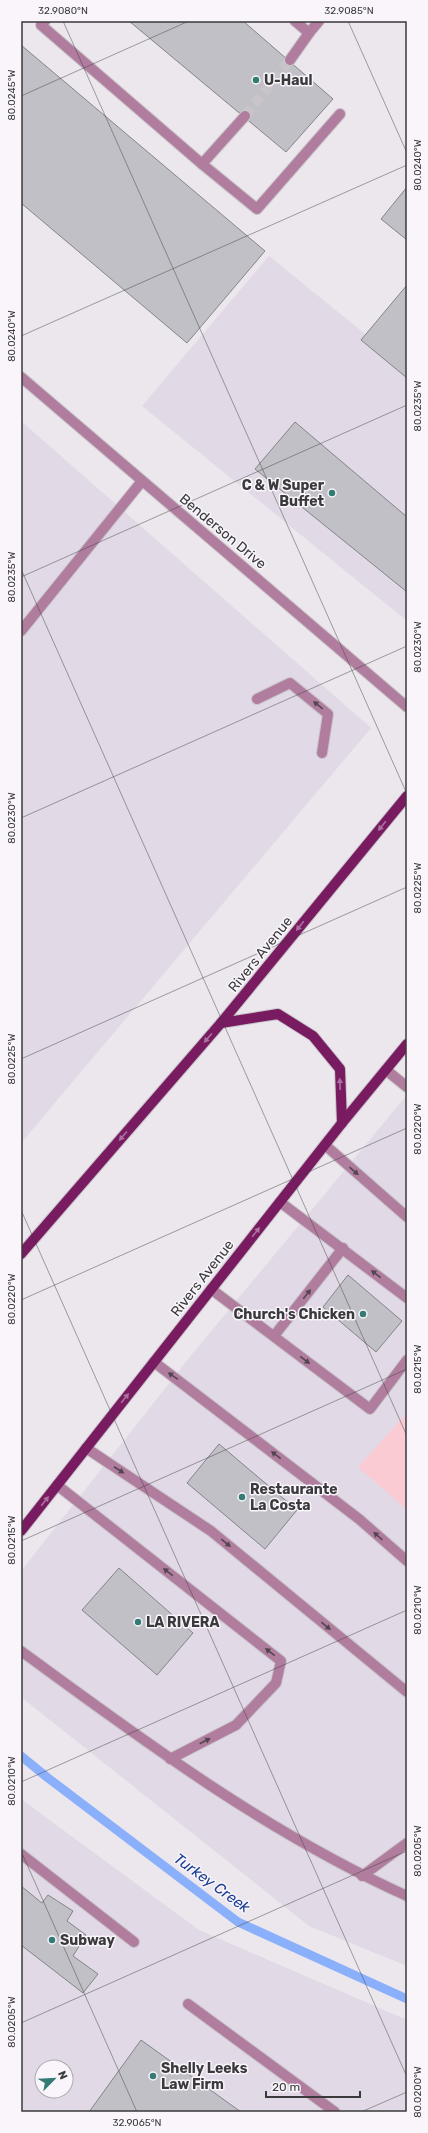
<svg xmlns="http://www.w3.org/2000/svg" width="428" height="2133" viewBox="0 0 428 2133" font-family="Rubik,sans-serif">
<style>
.built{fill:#e1d9e5;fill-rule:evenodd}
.green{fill:#fbcbd4}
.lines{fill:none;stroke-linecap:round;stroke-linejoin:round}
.stream{stroke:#8bb0fb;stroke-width:9}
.building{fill:#c0c0c6;stroke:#85848a}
.minor-tunnel{stroke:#c8c4c9;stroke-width:10;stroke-dasharray:10 5;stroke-linecap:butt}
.minor-casing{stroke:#c8c4c9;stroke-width:12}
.major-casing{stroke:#c8c4c9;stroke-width:12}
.minor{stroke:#b17d9f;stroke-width:10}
.major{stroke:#791b61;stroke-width:10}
.oneway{fill:#52474f}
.oneway2{fill:#ac729f}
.ticks{fill:none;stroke:#3a393b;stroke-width:1;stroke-opacity:0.45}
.poi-dot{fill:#337b74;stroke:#f9f5fb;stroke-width:1.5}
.labels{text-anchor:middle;stroke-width:3;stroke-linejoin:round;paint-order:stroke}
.poi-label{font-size:14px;font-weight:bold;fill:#3a393b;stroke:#f9f5fb;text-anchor:start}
.street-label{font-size:14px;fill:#3a393b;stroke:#f9f5fb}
.water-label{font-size:15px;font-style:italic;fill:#1b4094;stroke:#f9f5fb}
.neatline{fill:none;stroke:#3a393b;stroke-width:1.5}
.ticks-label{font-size:10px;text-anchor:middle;fill:#3a393b}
</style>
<rect width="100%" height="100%" fill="#ebe7ed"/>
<g class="built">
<path d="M269,256L407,368V621L142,406Z"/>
<path d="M21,421L371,728L21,1143Z"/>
<path d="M407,1095V1966L309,1926L21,1697V1571L193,1353Z"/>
<path d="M21,1799L199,1930L407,2020V2112H21ZM42,2067H66V2091H42Z"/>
</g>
<path class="green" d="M407,1413V1510L358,1467Z"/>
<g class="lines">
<path class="stream" d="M21,1756L48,1778L238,1922L407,1999"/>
</g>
<g class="building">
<path d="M129,21H243L333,99L286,152Z"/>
<path d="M21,45L265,251L187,343L21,203Z"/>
<path d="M407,187V240L381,219Z"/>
<path d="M407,285V378L361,340Z"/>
<path d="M295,422L407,517V592L255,469Z"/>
<path d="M348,1275L402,1321L376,1352L323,1307Z"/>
<path d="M219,1444L297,1510L265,1549L187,1483Z"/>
<path d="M119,1568L193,1633L157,1675L82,1610Z"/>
<path d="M21,1886L42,1903L48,1895L73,1911L67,1921L86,1935L73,1956L98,1974L83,1993L21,1945Z"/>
<path d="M141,2040L241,2112H89Z"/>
</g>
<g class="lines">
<path class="minor-tunnel" d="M245,116L290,60"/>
<g class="minor-casing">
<g id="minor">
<path d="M45,21L41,25L202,164L257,209L340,114"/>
<path d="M295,21L309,33L319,21"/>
<path d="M290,60L309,33"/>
<path d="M202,164L245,116"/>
<path d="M21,377L407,707"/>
<path d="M21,631L142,481"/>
<path d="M257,699L290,683L328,714L322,753"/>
<path d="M386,1070L407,1087"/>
<path d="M325,1145L407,1217"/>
<path d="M280,1202L407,1298"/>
<path d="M211,1289L370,1409L407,1360"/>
<path d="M274,1336L343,1248"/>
<path d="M154,1362L359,1519L407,1561"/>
<path d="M86,1448L211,1531L407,1692"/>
<path d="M57,1485L281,1661L276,1683L236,1725L170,1759"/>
<path d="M21,1651C145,1742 266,1832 407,1896"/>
<path d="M21,1854L134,1942"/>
<path d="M362,1876L407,1843"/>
<path d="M188,2004L335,2112"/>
</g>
</g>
<g class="major-casing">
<g id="major">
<path d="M221,1023L278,1014L313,1036L340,1069L342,1123"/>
<path d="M21,1254L221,1023L407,796"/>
<path d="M21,1531L342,1123L407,1044"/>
</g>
</g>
<use href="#minor" class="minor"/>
<use href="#major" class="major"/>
</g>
<defs><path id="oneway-solid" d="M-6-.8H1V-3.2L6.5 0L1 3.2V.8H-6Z"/></defs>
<g class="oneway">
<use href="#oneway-solid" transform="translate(318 705) rotate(-141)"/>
<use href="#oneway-solid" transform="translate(354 1171) rotate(41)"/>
<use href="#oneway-solid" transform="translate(376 1274) rotate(-142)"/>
<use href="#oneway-solid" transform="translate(307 1294) rotate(-52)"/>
<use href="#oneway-solid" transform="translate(305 1360) rotate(37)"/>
<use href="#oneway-solid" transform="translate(173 1376) rotate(-145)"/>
<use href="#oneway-solid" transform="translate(276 1455) rotate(-142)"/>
<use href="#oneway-solid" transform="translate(119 1470) rotate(33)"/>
<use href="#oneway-solid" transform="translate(378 1536) rotate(-138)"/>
<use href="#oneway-solid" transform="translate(226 1543) rotate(39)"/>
<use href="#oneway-solid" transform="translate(168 1572) rotate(-142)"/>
<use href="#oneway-solid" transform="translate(326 1626) rotate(39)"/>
<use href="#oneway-solid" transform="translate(270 1652) rotate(-142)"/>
<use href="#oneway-solid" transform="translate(205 1741) rotate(-27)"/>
</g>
<g class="oneway2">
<use href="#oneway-solid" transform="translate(382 826) rotate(129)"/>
<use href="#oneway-solid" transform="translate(300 926) rotate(129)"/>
<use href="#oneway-solid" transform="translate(208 1038) rotate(131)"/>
<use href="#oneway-solid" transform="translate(340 1084) rotate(-92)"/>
<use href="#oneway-solid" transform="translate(123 1136) rotate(131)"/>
<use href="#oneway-solid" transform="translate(256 1232) rotate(-52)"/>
<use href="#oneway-solid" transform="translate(125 1398) rotate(-52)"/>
<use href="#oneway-solid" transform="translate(45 1501) rotate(-52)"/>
</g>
<path class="ticks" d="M63,21L407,794M348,21L407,153M21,96L189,21M21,336L407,165M21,569L407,1436M21,577L407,405M21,818L407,646M21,1059L407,887M21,1210L407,2077M21,1300L407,1128M21,1541L407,1369M21,1782L407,1610M21,1851L137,2112M21,2023L407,1851M361,2112L407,2092"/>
<g class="poi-dot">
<circle cx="256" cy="80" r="4"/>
<circle cx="332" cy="493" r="4"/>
<circle cx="363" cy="1314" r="4"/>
<circle cx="242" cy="1497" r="4"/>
<circle cx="138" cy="1622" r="4"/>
<circle cx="52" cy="1940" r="4"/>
<circle cx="153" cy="2076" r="4"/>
</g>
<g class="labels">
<g class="poi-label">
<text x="264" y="85">U-Haul</text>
<text x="324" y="490" text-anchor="end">C &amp; W Super<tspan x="324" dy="16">Buffet</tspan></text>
<text x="355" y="1319" text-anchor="end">Church's Chicken</text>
<text x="250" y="1494">Restaurante<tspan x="250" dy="16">La Costa</tspan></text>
<text x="146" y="1627">LA RIVERA</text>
<text x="60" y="1945">Subway</text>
<text x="161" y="2073">Shelly Leeks<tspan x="161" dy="16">Law Firm</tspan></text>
</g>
<g class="street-label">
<text transform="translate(223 531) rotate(40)" y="5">Benderson Drive</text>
<text transform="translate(260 954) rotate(-51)" y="5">Rivers Avenue</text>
<text transform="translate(202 1278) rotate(-52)" y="5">Rivers Avenue</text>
</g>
<g class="water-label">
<text transform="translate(212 1883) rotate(36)" y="5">Turkey Creek</text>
</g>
</g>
<rect width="428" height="2133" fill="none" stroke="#f9f5fb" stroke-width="44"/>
<g transform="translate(54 2079) rotate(66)"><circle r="19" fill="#f9f5fb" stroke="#adaaae"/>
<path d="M0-3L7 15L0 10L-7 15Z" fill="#337b74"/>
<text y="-6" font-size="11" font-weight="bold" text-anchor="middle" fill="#3a393b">N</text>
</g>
<path d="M266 2091v6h94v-6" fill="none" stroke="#3a393b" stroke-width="2"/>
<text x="272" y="2091" font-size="12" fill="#3a393b" stroke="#f9f5fb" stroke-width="3" paint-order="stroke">20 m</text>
<rect x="22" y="22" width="384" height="2089" class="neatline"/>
<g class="ticks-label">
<text x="63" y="14">32.9080°N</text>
<text x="349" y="14">32.9085°N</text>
<text transform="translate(11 95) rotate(-90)" y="4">80.0245°W</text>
<text transform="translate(417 165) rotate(-90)" y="4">80.0240°W</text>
<text transform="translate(11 336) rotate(-90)" y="4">80.0240°W</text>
<text transform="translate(417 406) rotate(-90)" y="4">80.0235°W</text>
<text transform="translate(11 577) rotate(-90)" y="4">80.0235°W</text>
<text transform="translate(417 647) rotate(-90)" y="4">80.0230°W</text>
<text transform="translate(11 818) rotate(-90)" y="4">80.0230°W</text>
<text transform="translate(417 888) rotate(-90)" y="4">80.0225°W</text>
<text transform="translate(11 1059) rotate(-90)" y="4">80.0225°W</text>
<text transform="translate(417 1129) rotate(-90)" y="4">80.0220°W</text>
<text transform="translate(11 1299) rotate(-90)" y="4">80.0220°W</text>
<text transform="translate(417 1369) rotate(-90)" y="4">80.0215°W</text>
<text transform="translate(11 1540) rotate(-90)" y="4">80.0215°W</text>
<text transform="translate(417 1610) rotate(-90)" y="4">80.0210°W</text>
<text transform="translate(11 1781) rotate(-90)" y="4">80.0210°W</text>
<text transform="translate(417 1851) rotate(-90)" y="4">80.0205°W</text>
<text transform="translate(11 2022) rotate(-90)" y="4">80.0205°W</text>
<text transform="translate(417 2092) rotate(-90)" y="4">80.0200°W</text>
<text x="137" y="2126">32.9065°N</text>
</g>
</svg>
